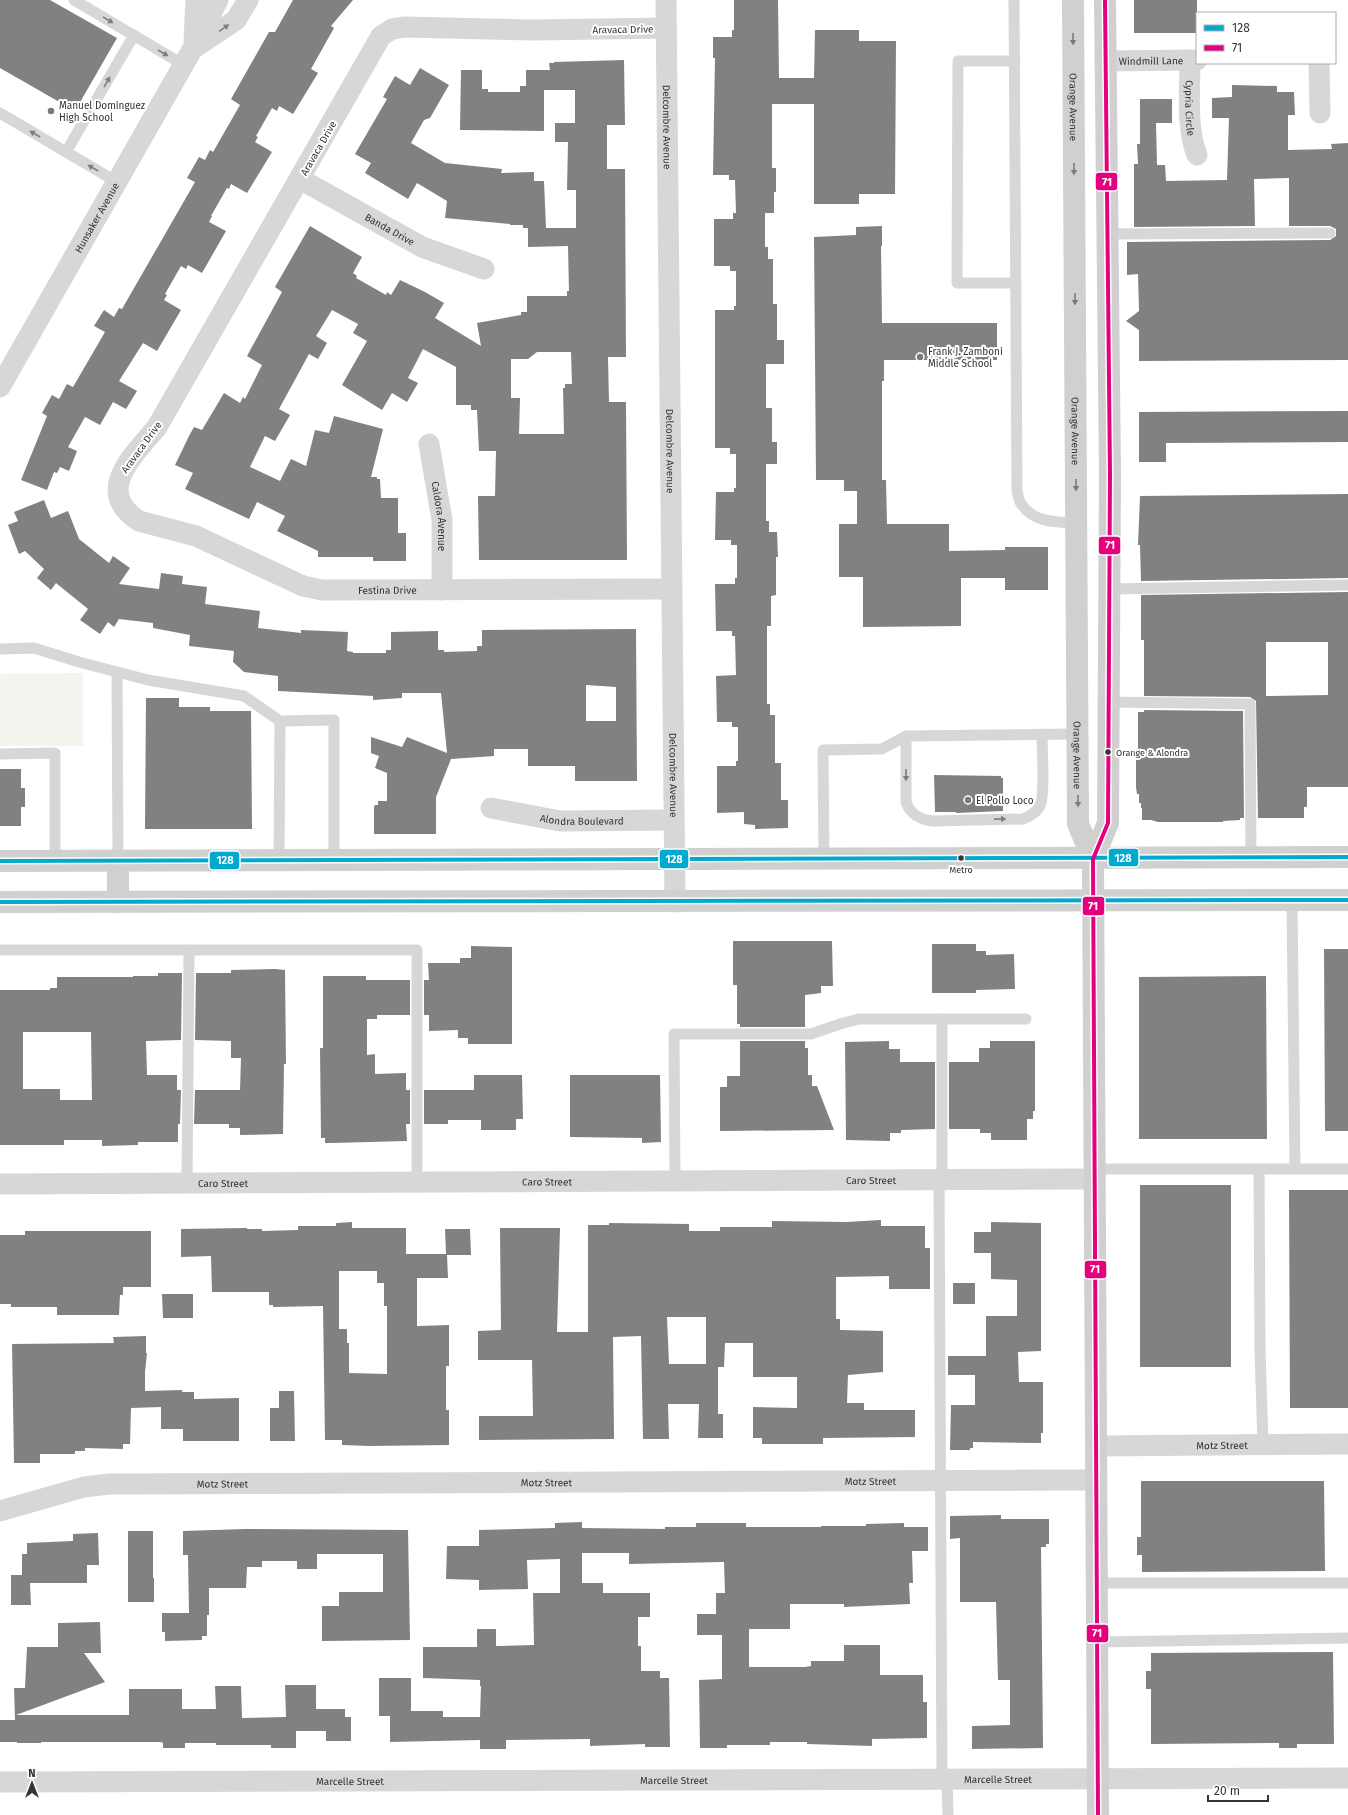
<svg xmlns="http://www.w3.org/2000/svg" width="1348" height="1815" viewBox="0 0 1348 1815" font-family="'Fira Sans',sans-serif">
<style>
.green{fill:#f1f5ed}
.building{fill:#818181;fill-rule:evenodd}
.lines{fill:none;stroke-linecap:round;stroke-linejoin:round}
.lane{stroke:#d7d7d7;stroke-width:11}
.street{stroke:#d7d7d7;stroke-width:21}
.secondary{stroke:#d0d0d0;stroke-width:22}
.bus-1-casing{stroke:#fff;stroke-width:7}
.bus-2-casing{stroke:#fff;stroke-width:7}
.bus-1{stroke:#00a9ce;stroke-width:4}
.bus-2{stroke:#e5007d;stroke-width:4}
.oneway{fill:#7d7d7d}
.oneway2{fill:#7a7a7a}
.poi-dot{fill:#7a7a7a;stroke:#fff;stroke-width:1.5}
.bus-dot{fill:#333;stroke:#fff;stroke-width:1.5}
.labels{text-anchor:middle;stroke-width:4;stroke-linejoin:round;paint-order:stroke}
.bus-label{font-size:9px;fill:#333;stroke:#fff;text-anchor:start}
.street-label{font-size:10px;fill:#333;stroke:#fff}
.poi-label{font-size:10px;fill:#333;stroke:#fff;text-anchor:start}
.line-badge{stroke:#fff;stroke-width:1.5}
.badge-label{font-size:11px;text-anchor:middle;font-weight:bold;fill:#fff}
</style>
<rect width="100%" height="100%" fill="#fff"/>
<path class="green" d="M83,673V746H0V674Z"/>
<g class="building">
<path d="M0,0H50L117,38L75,111L0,68Z"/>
<path d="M293,0H353L331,26L334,28L311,69L318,73L293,114L279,106L277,111L272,108L256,136L258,137L255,142L272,152L247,193L231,184L229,189L227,188L211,216H212L209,222L226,231L202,273L188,265L186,269L181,266L165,294L167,295L164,300L181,310L157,351L143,343L119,381L137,391L126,409L113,402L100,425L85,417L68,447L77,451L69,471L60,467L57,473L54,472L47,490L21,480L47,416L42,413L52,395L59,399L67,384L73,387L105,332L94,326L104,310L114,317L119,308L122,309L195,182L187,178L199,157L205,160L210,150L213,152L240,105L231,99L269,32H275Z"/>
<path d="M734,0H778L779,78H814L815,30H859V41H896L895,194H859V204H814V104H772V168H776V192H774V213H765V247H768V259H773V304H777V340H784V364H766V408H772V442H777V464H766V521H769V532H777L778,557H776V595L771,596V626H767V704H770V715H775V763H781V800H788V828L755,829V825L744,824V812L717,813V766H736V761H738V727H732V722H717L716,676L736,675L735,636H732V631H716L715,584H735V578H737V545H731V540H715L716,492H734V488H736V454H730V448H715V310H734V306H736V271H730V266H714V219H733V213H736L735,180H729V175H713L715,58H713V37H732V30H734Z"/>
<rect x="1134" y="0" width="63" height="33"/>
<path d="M624,60L625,125H607V169H625L626,357H608L609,402H626L627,560H479L478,496H495L496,451H479L477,410H471V405H456V367L423,349L408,378L418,383L407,402L392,393L382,410L342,385L367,341L353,333L358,324L332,310L316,336L327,343L318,359L309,354L279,409L290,415L275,441L265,436L250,467L280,481L291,459L306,466L315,430L329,433L334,416L383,429L371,477H377V479H380L381,498H398V533H406V561H373V557H318V551L277,531L285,516L257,502L249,519L185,489L193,473L175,465L189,436L194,427L202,430L224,393L240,403L243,397L245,399L262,365L247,356L282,292L275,287L310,226L362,257L353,273L357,276L356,278L386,295L387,292L391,295L400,280L425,292L444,303L435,318L481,346L477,323L521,315V312H527V296H567V291H569L568,246L528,247V228H523V225H510V224L445,218L447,201L417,183L408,199L365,173L371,163L355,154L387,99L383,97L395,76L410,85L420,68L449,85L430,118L424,120L411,143L445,163L502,169L501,173L534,172V181H544L546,228H576V190H567L568,142H555V123H575V90H544V131L460,130L461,70H482V89H488V92H520V86H526V70H550L549,63H554V62ZM537,352H571L572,384H565V388H563L564,434H519L520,398H511V359H528Z"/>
<path d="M1232,85L1277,86V92H1294L1295,115H1288V150L1332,149L1331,144L1348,143V360L1139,361V330L1126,321L1139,311L1138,274L1127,275V242L1330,240L1336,236V229L1330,226H1289V178L1254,179L1255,226L1134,227V164H1138L1137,144H1140V99H1172V123H1156L1157,165H1165L1166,181L1227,180L1229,118H1212V98L1232,97Z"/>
<path d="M882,226V246H881L882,323H997V360H884V381H882V480H886L887,524H949V551L1005,550V547H1048V590H1005V578H961V626L863,627V577H839V524H857V491H844V480H816L814,237L856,235V227Z"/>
<path d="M1348,411V442L1166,443V462H1139V412Z"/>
<path d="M1348,494V578L1141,581L1140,545H1138L1140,496Z"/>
<path d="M44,500L51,518L68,511L79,539L109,563L113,556L130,568L119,584L159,589L161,573L183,576L182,584L207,587L205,604L260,611L258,628L301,633V630L348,632L347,651L353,652V653H386V650H391V632L438,631V650H444V652L477,651V646H482V630L636,629L637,781H575V766H528V749H494V756L451,759L436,797V834H374V807L375,805H378V801H387V773L375,768L379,756L371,753V737L402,747L407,737L447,753L441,693H402V698L373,700V696L278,691V676L244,672L233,662L234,651L189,646L190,635L153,628V623L119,619L114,627L108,622L100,634L80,620L88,609L56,583L51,590L37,578L44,569L25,551L19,554L8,525L18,521L14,512ZM586,685L616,687V721H586Z"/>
<path d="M1348,592V787H1307V807H1304V818H1258L1256,701L1250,697L1144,696V640H1141V595ZM1266,642H1328V695L1266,696Z"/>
<path d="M146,698H179V707H210V711H251L252,829H145Z"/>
<path d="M1144,710L1243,711L1244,818H1240V820L1223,821V822H1158L1151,820H1142V808H1141V803H1139V794H1137L1136,787V755H1138V712H1144Z"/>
<path d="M0,769H21V788H25V807H21V826H0Z"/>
<path d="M934,775L1001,776V778H1003V811L956,813V812H935Z"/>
<path d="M733,941H832L833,986H821V993L805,995V1027H740V1024H737V985H733Z"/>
<path d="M932,944H976V951H986V955L1014,954L1015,989L976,990V993H932Z"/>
<path d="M471,946L512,947V1044H468V1038H458V1030L429,1031V1015H424V980H429L428,963H460V958H471Z"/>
<path d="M1324,949H1348V1131H1325Z"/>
<path d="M275,969L285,970L286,1064H284L283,1134L240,1135V1128H229V1124H194L195,1090H240L241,1058H231V1041L195,1040L196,973H231V970Z"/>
<path d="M158,973H182L181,1040L146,1041L147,1075H177V1090H181L180,1124H178V1142H138V1145L102,1146V1140H64V1145H0V990H50V988H57V977H133V976H158ZM23,1032H91L92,1100H60V1089H23Z"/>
<path d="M323,976H366V980H410V1015H377V1019H367V1055L375,1054V1074L406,1073V1090H410V1124H406L407,1141L332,1143H325V1138H321L320,1048H323Z"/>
<path d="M1266,976L1267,1139H1139V977Z"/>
<path d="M740,1041H805V1048H808V1075H812V1086H817L834,1130L720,1131V1087H727V1076H740Z"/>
<path d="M889,1041V1049H900V1062H935V1129L901,1130V1133H890V1141L846,1140L845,1042Z"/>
<path d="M990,1041H1035V1111H1033V1119H1027V1140H991V1133H980V1129H949V1062H979V1048H990Z"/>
<path d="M474,1075H522L523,1119H516V1130H481V1120H448V1124H424V1090H474Z"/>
<path d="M570,1075H660L661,1142L642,1143V1138L570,1137Z"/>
<rect x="1140" y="1185" width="91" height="182"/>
<path d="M1289,1190H1348V1408H1290Z"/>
<path d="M881,1220V1226H925V1248H930V1289H889V1276L836,1277V1319H840V1330L883,1331V1372L848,1375L847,1403H864V1410H915V1437L823,1438V1444H762V1438H753V1407L797,1408V1377H753V1343H725L724,1367H718V1414H723V1438H698L699,1404H668L669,1439H643L641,1336L613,1337L614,1439L479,1440V1416H533L532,1360H478V1331L501,1330L500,1228H560L557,1332H588V1225H609V1223L689,1224V1231H720V1227H772V1221L846,1222ZM667,1317H706V1364H669Z"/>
<path d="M352,1222V1228H406V1254H446L445,1229H470L471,1255H447L448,1278H417V1326L449,1325V1366H446V1410H449V1445L369,1446L342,1445V1440H325L323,1306L273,1307V1305H269V1292H212L211,1256L181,1257V1229L247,1228V1229H262V1231L298,1230V1226H336V1223ZM339,1271H377V1283H384V1306H387V1374L349,1373V1343H347V1329H339Z"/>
<path d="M991,1222L1041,1223V1351L1018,1352L1019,1382H1043V1433H1041V1443L973,1442V1448H970V1450H950L951,1405H975V1375H948V1356H986V1316H1017V1280L991,1279V1253H974V1232H991Z"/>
<path d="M25,1231H151V1287H123V1295H120L119,1315H57V1307H11V1304H0V1235H25Z"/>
<rect x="953" y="1283" width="22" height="21"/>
<path d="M162,1294H193V1318H163Z"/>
<path d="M146,1336V1353H147L145,1372V1391L182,1390V1392H194V1399L239,1398V1441H183V1429H161V1407L131,1408L130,1444H123V1449L85,1448V1451H75V1454H40V1463H14L12,1344L114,1343L113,1337Z"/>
<path d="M279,1391H294L295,1441H270V1408H279Z"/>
<path d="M1141,1481H1324L1325,1571L1142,1572V1555H1137V1537H1141Z"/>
<path d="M1001,1515V1519H1049V1544H1046V1547H1041L1043,1748L972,1749V1726L1010,1725V1680H998L996,1602H960V1538L950,1539V1516Z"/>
<path d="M582,1522V1528L665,1529V1527H696V1523H746V1527H821V1526H866V1524L904,1523V1527H928V1551H912L913,1583H909L910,1604L844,1607V1604H790V1629H749V1667H805L811,1666V1661H844V1645H880V1675H923V1702H927V1738L872,1739V1746L807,1744V1742H770V1745H727V1748H700L699,1680L722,1679V1635H697V1614H716V1593H725L724,1562L629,1564V1553H582V1583H603V1593H650V1617H638V1646H641V1671H660V1678H669L670,1747H645V1744L590,1746V1739L506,1740V1749H480V1740L390,1742V1716H379V1678H411V1711H443V1717H480L481,1686H480V1680L423,1678V1647H477V1629H496V1646L534,1645L533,1593H560V1559L527,1560L528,1589L479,1590V1580L446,1579L447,1546H479V1530L555,1528V1523Z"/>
<path d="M245,1529L408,1530L410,1640L322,1641V1606H339V1592H383V1554H317V1569H297V1561H262V1567H247L246,1588H209V1615H207V1636H202V1640L165,1641V1632H162V1613H189L188,1555H183V1531Z"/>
<path d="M128,1531H153V1578H154V1602H128Z"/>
<path d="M98,1533L99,1565H87V1583H30L31,1605H11V1575H22V1554H27V1543L73,1541V1534Z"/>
<path d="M100,1622L101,1653H84L105,1682L16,1715H129V1689H182V1709H216L215,1686H241L242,1718L286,1717L285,1685H316V1709H345V1717H351V1741H326V1731H296V1748H271V1745H216V1743H185V1748H163V1743L161,1742H41V1743H17V1742H0V1720H15L14,1688H25L27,1647H58V1623Z"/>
<path d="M1333,1652L1334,1744H1297V1748H1279V1743L1151,1744V1689H1146V1671H1151V1653Z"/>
</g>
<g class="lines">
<g class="lane">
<path d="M74,0L184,65"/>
<path d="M1014,0L1017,491C1018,495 1019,502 1022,505C1034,523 1057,522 1076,523"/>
<path d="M1015,61H958L957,283H1016"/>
<path d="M0,113L117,182"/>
<path d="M66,152L134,35"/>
<path d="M1107,234L1330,233"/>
<path d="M1109,589L1348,585"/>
<path d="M0,649L34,648L79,662L148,680L244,696L280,721L334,720V860"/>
<path d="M117,672L118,861"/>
<path d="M1108,702L1250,704L1251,858"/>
<path d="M906,736V802C910,814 921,820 933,821L1023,819C1031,816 1038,812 1041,803C1045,789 1042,751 1042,734"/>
<path d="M0,754L55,753V861"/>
<path d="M824,859L823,750L882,749L906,736L1077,734"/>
<path d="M279,861L280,721"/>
<path d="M1292,901L1295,1169"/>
<path d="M0,950H417V1182"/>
<path d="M942,1019V1179"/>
<path d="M1095,1169H1348"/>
<path d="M1259,1169L1260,1349L1263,1445"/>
<path d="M939,1179L942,1779"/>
<path d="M675,1181L674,1034H811L843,1023L859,1019H1026"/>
<path d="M187,1183L189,950"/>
<path d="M1097,1583H1348"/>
<path d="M1097,1642L1348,1638"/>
<path d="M947,1779L948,1815"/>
</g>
<g class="street">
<path id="s1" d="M666,0L675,902"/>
<path id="s2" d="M666,28L534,30L405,27L392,29L381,36L157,427C134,455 93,491 139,521L196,536L303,586L322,590L672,589"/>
<path d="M194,41L196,0"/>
<path d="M194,48L236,20L248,0"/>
<path id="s3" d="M1190,60C1190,90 1186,128 1197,155"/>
<path id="s4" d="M1105,61L1197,60"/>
<path d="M1319,63L1320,113"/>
<path id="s5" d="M300,179L422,247L484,269"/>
<path id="s6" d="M0,387L193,48L218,0"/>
<path id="s7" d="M429,444L442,520V590"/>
<path id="s8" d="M491,808L560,821L674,820"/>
<path id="s9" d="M0,1184L1095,1179"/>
<path id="s10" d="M1096,1446L1348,1444"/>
<path id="s11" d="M0,1511L84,1487L110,1484L1096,1480"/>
<path id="s12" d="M0,1782L1348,1778"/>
</g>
<g class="secondary">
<path id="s13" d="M1073,0L1078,824L1093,859"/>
<path d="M0,861L1348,857"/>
<path d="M118,861V902"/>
<path d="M0,902L1348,900"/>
<path d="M1098,1815L1093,859L1108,823L1110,474L1105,0"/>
</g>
<g class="bus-1-casing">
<g id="bus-1">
<path d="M0,861L1348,857"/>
<path d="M0,902L1348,900"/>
</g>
</g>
<g class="bus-2-casing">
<path id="bus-2" d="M1098,1815L1093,859L1108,823L1110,474L1105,0"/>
</g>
<use href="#bus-1" class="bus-1"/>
<use href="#bus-2" class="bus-2"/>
</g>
<defs><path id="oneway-solid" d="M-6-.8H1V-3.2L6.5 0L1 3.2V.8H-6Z"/></defs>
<g class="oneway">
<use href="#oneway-solid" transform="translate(108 20) rotate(31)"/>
<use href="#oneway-solid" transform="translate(224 28) rotate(-34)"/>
<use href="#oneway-solid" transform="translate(163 53) rotate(31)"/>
<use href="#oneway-solid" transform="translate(107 82) rotate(-60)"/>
<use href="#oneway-solid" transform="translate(35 134) rotate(-150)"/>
<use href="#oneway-solid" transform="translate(93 168) rotate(-150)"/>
<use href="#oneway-solid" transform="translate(906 775) rotate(90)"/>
<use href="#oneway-solid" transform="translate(1000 819) rotate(-1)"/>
</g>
<g class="oneway2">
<use href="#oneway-solid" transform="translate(1073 39) rotate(90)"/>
<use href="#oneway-solid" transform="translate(1074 169) rotate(90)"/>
<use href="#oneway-solid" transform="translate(1075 299) rotate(90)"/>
<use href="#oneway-solid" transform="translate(1076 485) rotate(90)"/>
<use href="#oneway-solid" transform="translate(1078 801) rotate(90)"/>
</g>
<g class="poi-dot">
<circle cx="51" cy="111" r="4"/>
<circle cx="920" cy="357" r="4"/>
<circle cx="968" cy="800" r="4"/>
</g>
<g class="bus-dot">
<circle cx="1108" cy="752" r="3.5"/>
<circle cx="961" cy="858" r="3.5"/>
</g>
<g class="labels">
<g class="bus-label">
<text x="1116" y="756">Orange &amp; Alondra</text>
<text x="961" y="873" text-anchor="middle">Metro</text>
</g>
<g class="street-label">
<text transform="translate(623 29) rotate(-1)" y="4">Aravaca Drive</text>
<text dy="4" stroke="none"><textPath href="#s4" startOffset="46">Windmill Lane</textPath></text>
<text dy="4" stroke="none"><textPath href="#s13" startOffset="107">Orange Avenue</textPath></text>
<text dy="4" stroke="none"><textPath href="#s3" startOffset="48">Cypria Circle</textPath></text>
<text dy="4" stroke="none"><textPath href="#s1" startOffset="127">Delcombre Avenue</textPath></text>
<text transform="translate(318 148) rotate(-60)" y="4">Aravaca Drive</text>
<text dy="4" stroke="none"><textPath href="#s6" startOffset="195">Hunsaker Avenue</textPath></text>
<text dy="4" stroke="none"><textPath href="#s5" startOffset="103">Banda Drive</textPath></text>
<text dy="4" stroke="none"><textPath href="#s13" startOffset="431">Orange Avenue</textPath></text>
<text transform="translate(141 447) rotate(-54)" y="4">Aravaca Drive</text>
<text dy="4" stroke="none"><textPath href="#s1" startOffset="451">Delcombre Avenue</textPath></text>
<text dy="4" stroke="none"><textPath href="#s7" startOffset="73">Caldora Avenue</textPath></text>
<text dy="4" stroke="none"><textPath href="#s2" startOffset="1114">Festina Drive</textPath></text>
<text dy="4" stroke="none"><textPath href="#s13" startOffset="755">Orange Avenue</textPath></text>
<text dy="4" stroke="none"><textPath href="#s1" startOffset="775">Delcombre Avenue</textPath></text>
<text dy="4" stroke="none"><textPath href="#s8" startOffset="92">Alondra Boulevard</textPath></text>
<text dy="4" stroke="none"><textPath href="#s9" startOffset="871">Caro Street</textPath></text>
<text dy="4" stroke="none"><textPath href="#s9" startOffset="547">Caro Street</textPath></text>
<text dy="4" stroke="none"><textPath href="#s9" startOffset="223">Caro Street</textPath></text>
<text dy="4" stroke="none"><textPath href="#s10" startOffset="126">Motz Street</textPath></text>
<text dy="4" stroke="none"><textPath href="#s11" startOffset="874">Motz Street</textPath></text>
<text dy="4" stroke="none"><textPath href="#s11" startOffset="550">Motz Street</textPath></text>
<text dy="4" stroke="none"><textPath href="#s11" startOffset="226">Motz Street</textPath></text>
<text dy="4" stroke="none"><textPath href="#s12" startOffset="998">Marcelle Street</textPath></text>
<text dy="4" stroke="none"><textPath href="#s12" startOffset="674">Marcelle Street</textPath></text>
<text dy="4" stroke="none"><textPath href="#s12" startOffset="350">Marcelle Street</textPath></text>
</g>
<g class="poi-label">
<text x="59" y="109">Manuel Dominguez<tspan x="59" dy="12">High School</tspan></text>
<text x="928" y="355">Frank J. Zamboni<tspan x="928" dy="12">Middle School</tspan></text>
<text x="976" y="804">El Pollo Loco</text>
</g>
</g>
<g class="line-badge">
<rect x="1095" y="172" width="23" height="19" rx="4" fill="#e5007d"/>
<rect x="1098" y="536" width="23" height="19" rx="4" fill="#e5007d"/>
<rect x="1108" y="848" width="31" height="19" rx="4" fill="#00a9ce"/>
<rect x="659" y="849" width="30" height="20" rx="4" fill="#00a9ce"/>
<rect x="209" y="851" width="31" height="19" rx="4" fill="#00a9ce"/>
<rect x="1082" y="896" width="23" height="20" rx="4" fill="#e5007d"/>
<rect x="1084" y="1260" width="23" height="19" rx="4" fill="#e5007d"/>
<rect x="1086" y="1624" width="23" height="19" rx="4" fill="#e5007d"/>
</g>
<g class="badge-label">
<text x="1107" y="186">71</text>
<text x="1110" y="549">71</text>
<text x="1123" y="862">128</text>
<text x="674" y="863">128</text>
<text x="225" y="864">128</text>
<text x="1093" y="910">71</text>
<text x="1095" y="1273">71</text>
<text x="1097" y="1637">71</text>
</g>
<rect x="1196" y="12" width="140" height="52" fill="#ffffff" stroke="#adadad"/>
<rect x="1204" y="25" width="20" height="6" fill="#00a9ce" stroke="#adadad"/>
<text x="1232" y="32" font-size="12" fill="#333333">128</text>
<rect x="1204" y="45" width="20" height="6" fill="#e5007d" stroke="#adadad"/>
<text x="1232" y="52" font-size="12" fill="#333333">71</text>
<g transform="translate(32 1783)" stroke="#ffffff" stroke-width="3" paint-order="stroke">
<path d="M0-3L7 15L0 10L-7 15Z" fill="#333333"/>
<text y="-6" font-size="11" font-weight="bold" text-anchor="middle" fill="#333333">N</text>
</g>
<path d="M1208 1795v6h60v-6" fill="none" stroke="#333333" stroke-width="2"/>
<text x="1214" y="1795" font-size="12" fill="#333333" stroke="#ffffff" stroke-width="3" paint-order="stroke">20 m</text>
</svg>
